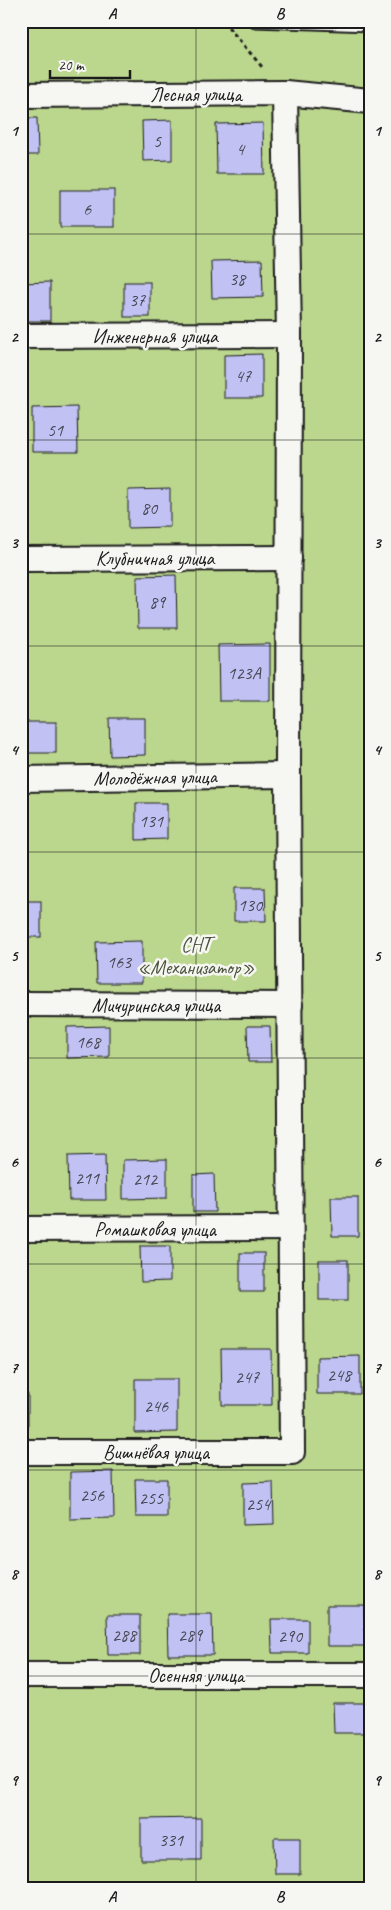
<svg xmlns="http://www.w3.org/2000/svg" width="391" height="1910" viewBox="0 0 391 1910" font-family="Caveat,sans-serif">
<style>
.green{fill:#bbd78e;stroke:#6c7a55}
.building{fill:#c1c1f3;stroke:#1c1c1c}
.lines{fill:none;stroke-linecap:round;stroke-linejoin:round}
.lane-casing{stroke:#1c1c1c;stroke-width:15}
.street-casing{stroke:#1c1c1c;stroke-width:28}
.path{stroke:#1c1c1c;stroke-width:3;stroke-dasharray:4 4;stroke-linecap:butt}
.lane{stroke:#f6f6f2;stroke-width:11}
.street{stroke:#f6f6f2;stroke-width:24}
.grid{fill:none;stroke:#1c1c1c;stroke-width:1;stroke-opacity:0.55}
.labels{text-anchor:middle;stroke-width:5;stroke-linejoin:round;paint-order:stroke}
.number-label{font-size:18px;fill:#454552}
.street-label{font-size:20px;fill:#1c1c1c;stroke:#f6f6f2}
.park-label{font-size:20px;fill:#4c543e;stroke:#f6f6f2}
.neatline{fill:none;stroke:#1c1c1c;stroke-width:2}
.grid-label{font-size:16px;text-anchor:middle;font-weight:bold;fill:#1c1c1c}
</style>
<rect width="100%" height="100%" fill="#e6e6f2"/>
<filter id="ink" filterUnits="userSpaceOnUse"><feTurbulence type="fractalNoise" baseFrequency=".02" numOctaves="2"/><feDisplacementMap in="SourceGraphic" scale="10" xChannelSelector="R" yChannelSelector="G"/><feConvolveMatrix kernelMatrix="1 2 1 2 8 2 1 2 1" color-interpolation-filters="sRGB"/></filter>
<g filter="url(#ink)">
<rect class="green" x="21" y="21" width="349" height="1868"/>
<g class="building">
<path d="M21,118H37L38,155H21Z"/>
<path d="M172,120V160L143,161L142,121Z"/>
<path d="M263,123L264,174H217L216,124Z"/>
<rect x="60" y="190" width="54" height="37"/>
<path d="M262,260L263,297L212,298L211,261Z"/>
<path d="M50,282V321H21V283Z"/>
<rect x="124" y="282" width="26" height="35"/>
<path d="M262,354V398H224V355Z"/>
<path d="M77,407L78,452H32V408Z"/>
<path d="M170,489V527L128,528V490Z"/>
<path d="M176,575L177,628H138L137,576Z"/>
<path d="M270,644V701H219L218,645Z"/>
<path d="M109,718H145V755L110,756Z"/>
<rect x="21" y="722" width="35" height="31"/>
<path d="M136,803H167V839L136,840Z"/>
<path d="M234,888H265L266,921H234Z"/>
<rect x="21" y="901" width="20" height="36"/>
<path d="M142,941V983H97L96,942Z"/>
<path d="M109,1026V1057L67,1058V1027Z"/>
<path d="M247,1026H270L271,1062H248Z"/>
<path d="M105,1155L106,1200H69L68,1156Z"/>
<path d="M167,1159V1198L123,1199V1160Z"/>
<path d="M214,1174L215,1212H193V1175Z"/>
<path d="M331,1197H358V1236H332Z"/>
<path d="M140,1246H170V1281L141,1282Z"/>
<rect x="240" y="1253" width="24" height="39"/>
<rect x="319" y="1260" width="29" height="40"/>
<path d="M221,1349H271L272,1405H222Z"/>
<path d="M360,1356V1394H317V1357Z"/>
<path d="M135,1379H177V1432L135,1433Z"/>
<rect x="21" y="1394" width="7" height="35"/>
<path d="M113,1471L114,1518L70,1519V1472Z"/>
<path d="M135,1479H167V1517H136Z"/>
<rect x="21" y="1481" width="4" height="51"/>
<path d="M273,1482L274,1524L243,1525V1483Z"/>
<path d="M327,1605H364L365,1646H327Z"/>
<path d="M167,1614H212L213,1655H168Z"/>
<path d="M107,1615H140V1655H108Z"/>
<path d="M271,1619H308V1653H272Z"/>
<path d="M333,1703H368V1733H334Z"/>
<path d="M201,1818V1860H141V1819Z"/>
<path d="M274,1838H300V1874H275Z"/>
</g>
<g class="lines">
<g class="lane-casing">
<path id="lane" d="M255,21L370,25"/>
</g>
<g class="street-casing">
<g id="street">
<path d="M21,95L285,93L370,101"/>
<path d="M21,336L289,335"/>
<path d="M21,559L289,558"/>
<path d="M21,779L288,775"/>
<path d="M21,1004L290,1005"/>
<path d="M21,1229L289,1228"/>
<path d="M21,1452H292L288,775L289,335L285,93"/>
<path d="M21,1675H370"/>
</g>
</g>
<path class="path" d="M223,21L263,68"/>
<use href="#lane" class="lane"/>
<use href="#street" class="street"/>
</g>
</g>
<path class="grid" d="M196,21V1889M21,234H370M21,440H370M21,646H370M21,852H370M21,1058H370M21,1264H370M21,1470H370M21,1676H370"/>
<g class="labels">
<g class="number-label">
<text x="157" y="147">5</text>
<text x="240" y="155">4</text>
<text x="87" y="215">6</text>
<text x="237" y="285">38</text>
<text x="137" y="306">37</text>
<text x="243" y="382">47</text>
<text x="55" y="436">51</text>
<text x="149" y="514">80</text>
<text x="157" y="608">89</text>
<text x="244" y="679">123А</text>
<text x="151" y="827">131</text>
<text x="250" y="911">130</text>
<text x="119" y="968">163</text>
<text x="88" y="1048">168</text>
<text x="87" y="1184">211</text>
<text x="145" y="1185">212</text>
<text x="339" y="1381">248</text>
<text x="247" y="1383">247</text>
<text x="156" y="1412">246</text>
<text x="92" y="1501">256</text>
<text x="151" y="1504">255</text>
<text x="258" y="1510">254</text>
<text x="124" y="1641">288</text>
<text x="190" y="1641">289</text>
<text x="290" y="1642">290</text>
<text x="171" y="1846">331</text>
</g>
<g class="street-label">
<text x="196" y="101">Лесная улица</text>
<text x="155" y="343">Инженерная улица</text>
<text x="155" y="565">Клубничная улица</text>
<text transform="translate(155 777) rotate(-1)" y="7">Молодёжная улица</text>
<text x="156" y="1012">Мичуринская улица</text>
<text x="155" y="1236">Ромашковая улица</text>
<text x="156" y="1459">Вишнёвая улица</text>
<text x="196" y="1682">Осенняя улица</text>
</g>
<g class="park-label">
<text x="196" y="951">СНТ<tspan x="196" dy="23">«Механизатор»</tspan></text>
</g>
</g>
<rect width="391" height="1910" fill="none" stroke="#f6f6f2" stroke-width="55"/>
<path d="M50 70v8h80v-8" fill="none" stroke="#1c1c1c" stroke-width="2.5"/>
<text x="58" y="70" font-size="15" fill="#1c1c1c" stroke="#f6f6f2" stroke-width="4" paint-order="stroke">20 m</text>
<rect x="28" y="28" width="336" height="1854" class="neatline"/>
<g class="grid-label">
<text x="112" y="19">A</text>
<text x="280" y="19">B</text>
<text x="14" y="136">1</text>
<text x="377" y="136">1</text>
<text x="14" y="342">2</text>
<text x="377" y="342">2</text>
<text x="14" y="548">3</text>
<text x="377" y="548">3</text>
<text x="14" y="755">4</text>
<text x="377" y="755">4</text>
<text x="14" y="961">5</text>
<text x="377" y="961">5</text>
<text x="14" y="1167">6</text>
<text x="377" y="1167">6</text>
<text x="14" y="1373">7</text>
<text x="377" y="1373">7</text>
<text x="14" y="1579">8</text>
<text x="377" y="1579">8</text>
<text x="14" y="1785">9</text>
<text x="377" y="1785">9</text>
<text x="112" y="1902">A</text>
<text x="280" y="1902">B</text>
</g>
</svg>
